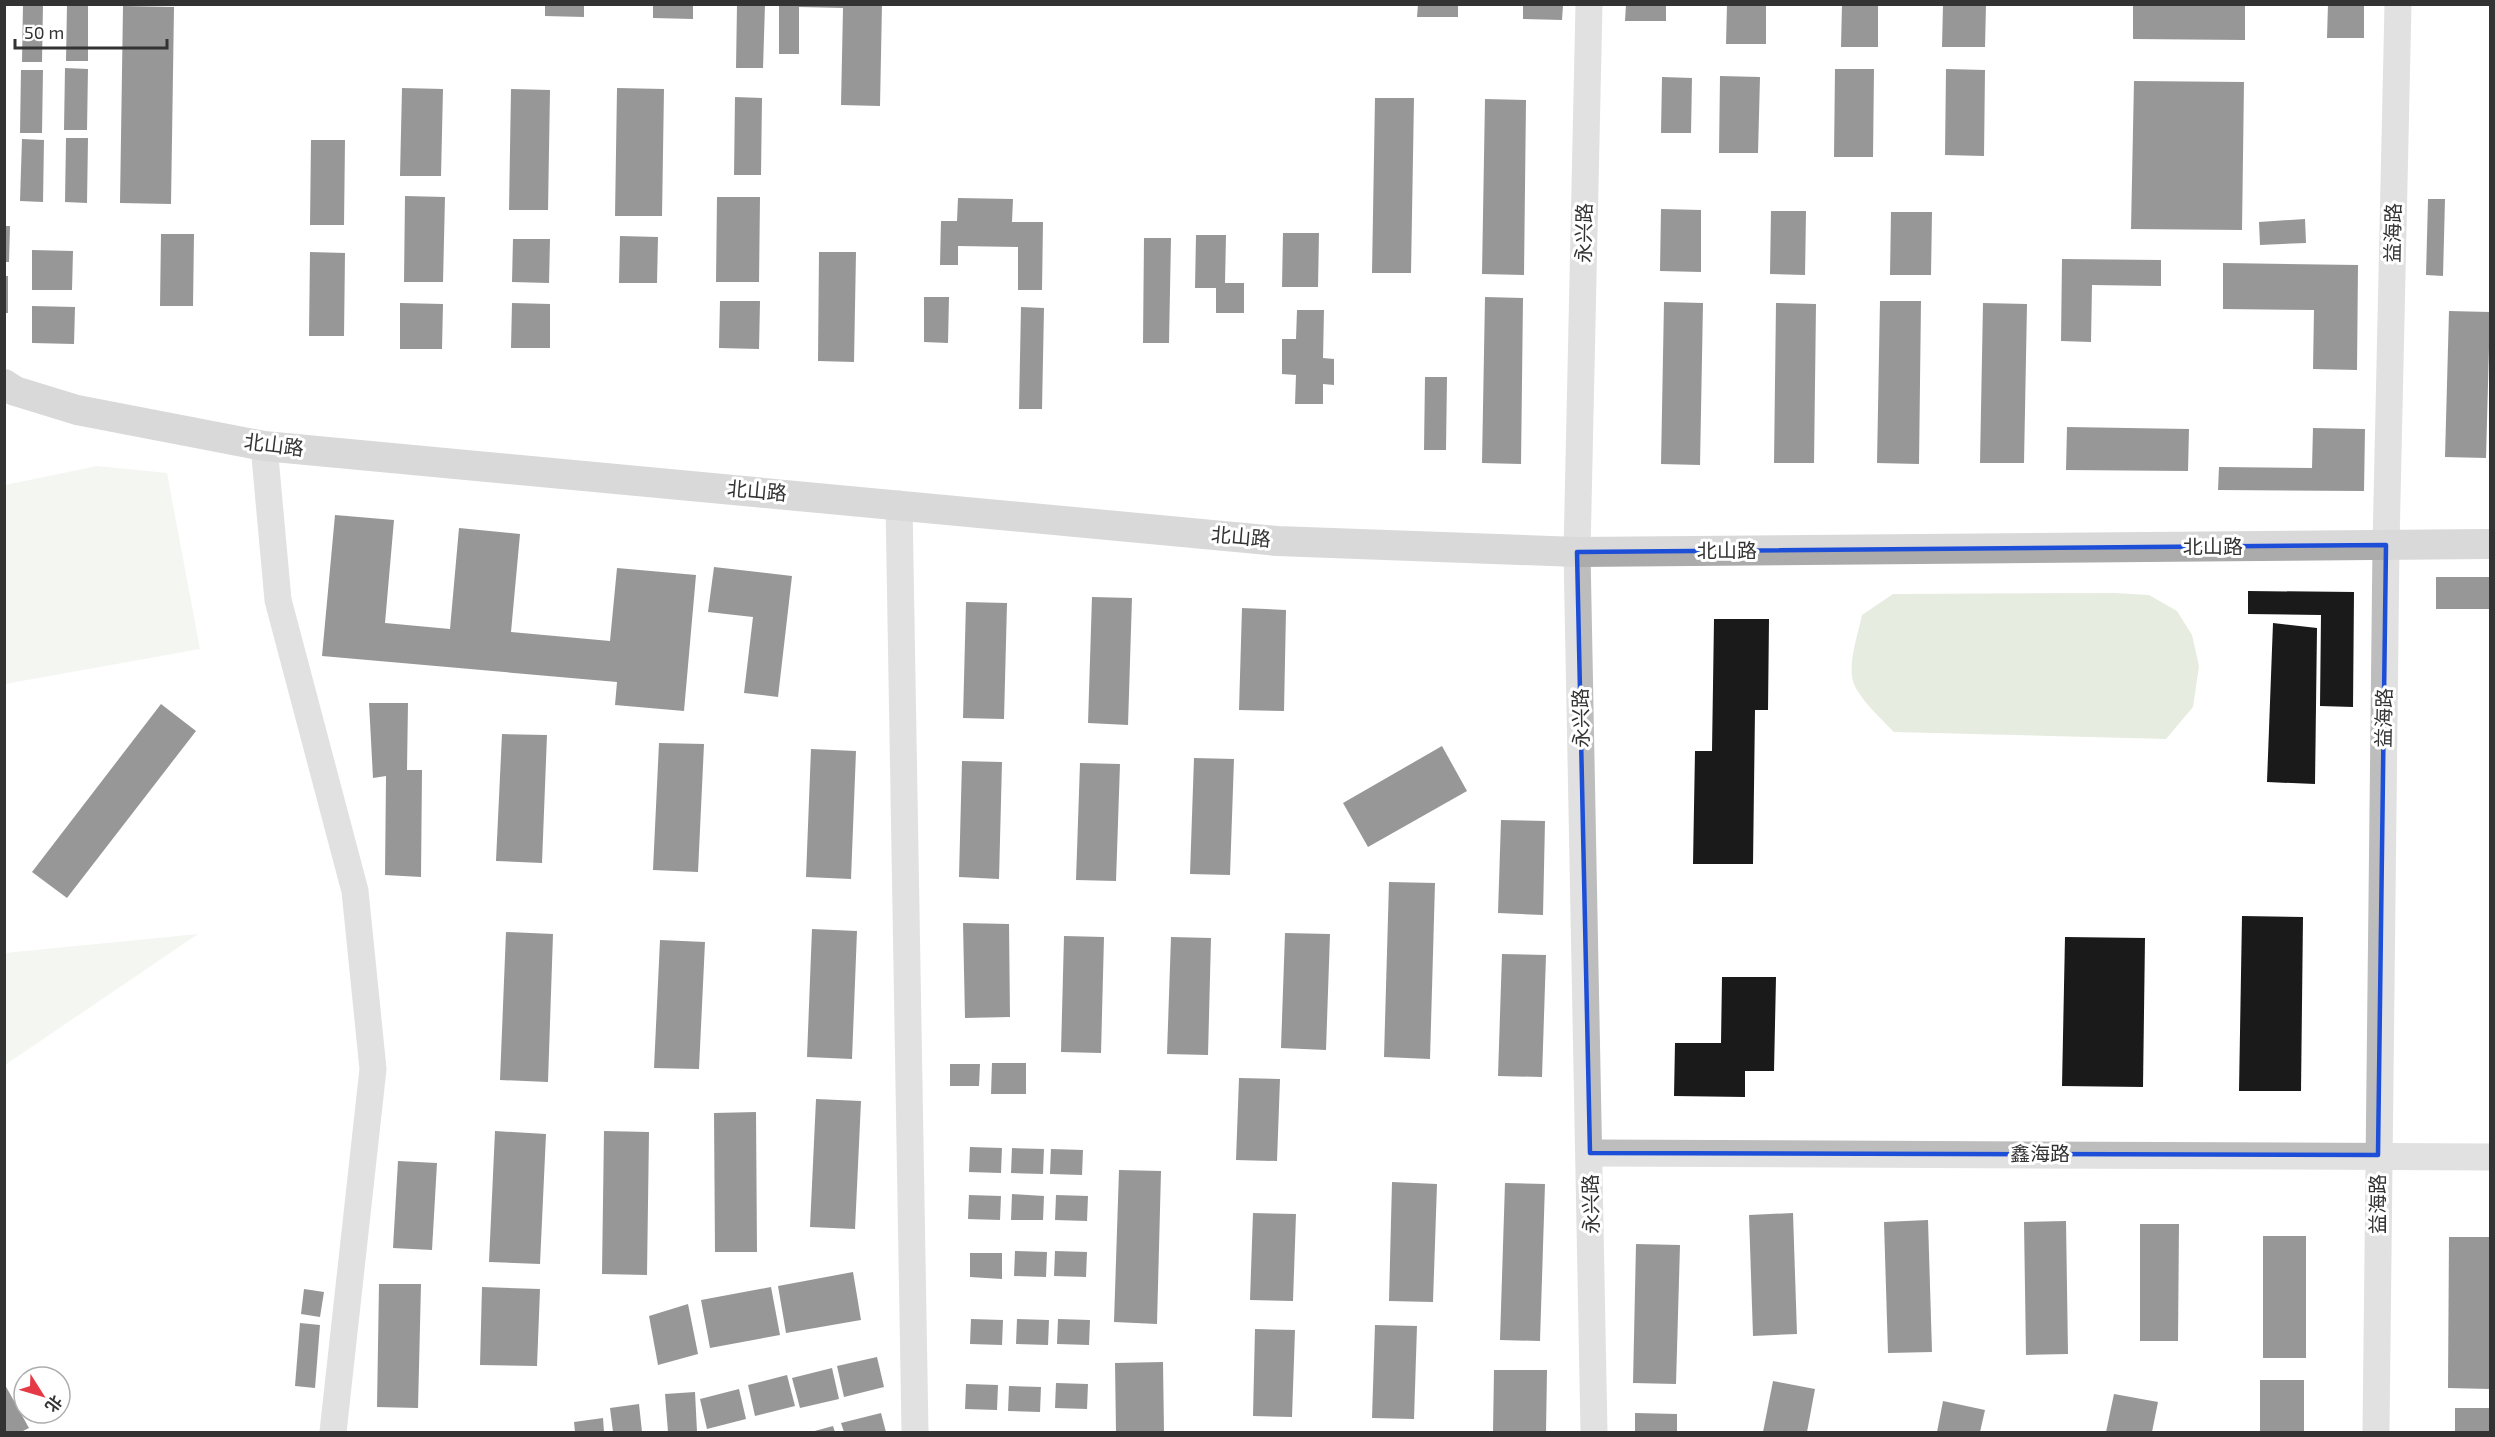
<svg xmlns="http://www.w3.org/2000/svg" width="2495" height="1437" viewBox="0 0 2495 1437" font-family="'Exo 2','Noto Sans SC',sans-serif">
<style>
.green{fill:#e6ecdf}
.building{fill:#1a1a1a}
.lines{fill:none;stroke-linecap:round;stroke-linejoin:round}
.secondary{stroke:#bdbdbd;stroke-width:27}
.primary{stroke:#ababab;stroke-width:30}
.marked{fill:none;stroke:#1d4ed8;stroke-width:4.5;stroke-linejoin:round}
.labels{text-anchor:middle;stroke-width:6;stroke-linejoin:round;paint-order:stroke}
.street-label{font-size:20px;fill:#333;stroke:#fff}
</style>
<rect width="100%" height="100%" fill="#fff"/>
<g class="green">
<path d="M97,466L167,473L200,649L5,684V485Z"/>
<path d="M2115,593L2149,595L2177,611L2192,635L2199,666L2193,707L2166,739L1894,732C1883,721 1856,695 1853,681C1848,661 1858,635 1862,615L1893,594Z"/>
<path d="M198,934L5,1065V953Z"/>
</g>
<g class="building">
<path d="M23,4H43L42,62H22Z"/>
<path d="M67,4H88V61H66Z"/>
<path d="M545,4H584V17L545,16Z"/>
<path d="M653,4H693V19L653,18Z"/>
<path d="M737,4H765L763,68H736Z"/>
<path d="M779,4H882L880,106L841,105L843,8L799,7V54H779Z"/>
<path d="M1418,4H1458V17H1417Z"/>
<path d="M1626,4H1666V21H1625Z"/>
<path d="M1727,4H1766V44H1726Z"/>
<path d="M1842,4H1878V47H1841Z"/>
<path d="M1943,4H1986L1985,47H1942Z"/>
<path d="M2133,4H2245V40L2133,39Z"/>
<path d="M2328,4H2364V38H2327Z"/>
<path d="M1523,5H1563L1562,20L1523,19Z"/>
<path d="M123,6L174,7L171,204L120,203Z"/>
<path d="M65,68L88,69L87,130H64Z"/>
<path d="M1835,69H1874L1873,157H1834Z"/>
<path d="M1946,69L1985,70L1984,156L1945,155Z"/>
<path d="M21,70H43L42,133H20Z"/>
<path d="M1720,76L1760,77L1758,153H1719Z"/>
<path d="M1662,77L1692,78L1691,133H1661Z"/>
<path d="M2134,81L2244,82L2242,230L2131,229Z"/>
<path d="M402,88L443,89L441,176H400Z"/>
<path d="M617,88L664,89L662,216H615Z"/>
<path d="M511,89L550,90L548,210H509Z"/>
<path d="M735,97L762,98L761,175H734Z"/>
<path d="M1375,98H1414L1411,273H1372Z"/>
<path d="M1485,99L1526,100L1524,275L1482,274Z"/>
<path d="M66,138H88L87,203L65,202Z"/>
<path d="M22,139L44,140L43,202L20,201Z"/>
<path d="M311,140H345L344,225H310Z"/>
<path d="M405,196L445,197L443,282H404Z"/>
<path d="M717,197H760L759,282H716Z"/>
<path d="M958,198L1013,199L1012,222H1043L1042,290H1018V247L958,246V265H940L941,221H957Z"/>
<path d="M2428,199H2445L2443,276L2426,275Z"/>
<path d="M1661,209L1701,210V272L1660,271Z"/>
<path d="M1771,211H1806L1805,275L1770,274Z"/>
<path d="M1891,212H1932L1931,275H1890Z"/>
<path d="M2305,219L2306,243L2260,245L2259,222Z"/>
<path d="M4,226H10L9,262H4Z"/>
<path d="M1283,233H1319L1318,287H1282Z"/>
<path d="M161,234H194L193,306H160Z"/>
<path d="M1196,235H1226L1225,283H1244V313H1216V288H1195Z"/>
<path d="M620,236L658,237L657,283H619Z"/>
<path d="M1144,238H1171L1169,343H1143Z"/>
<path d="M513,239H550L549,283L512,282Z"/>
<path d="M32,250L73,251L72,290H32Z"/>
<path d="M310,252L345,253L344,336H309Z"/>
<path d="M819,252H856L854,362L818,361Z"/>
<path d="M2062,259L2161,260V286L2092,285L2091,342L2061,341Z"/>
<path d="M2223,263L2358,265L2357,370L2313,369L2314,310L2223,309Z"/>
<rect x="4" y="276" width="4" height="37"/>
<path d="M924,297H949L948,343L924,342Z"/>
<path d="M1485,297L1523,298L1521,464L1482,463Z"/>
<path d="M720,301H760L759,349L719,348Z"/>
<path d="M1880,301H1921L1919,464L1877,463Z"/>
<path d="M1664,302L1703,303L1700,465L1661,464Z"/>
<path d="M400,303L443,304L442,349H400Z"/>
<path d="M512,303L550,304V348H511Z"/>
<path d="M1776,303L1816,304L1814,463H1774Z"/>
<path d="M1983,303L2027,304L2024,463H1980Z"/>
<path d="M32,306L75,307L74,344L32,343Z"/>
<path d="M1021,307L1044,308L1042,409H1019Z"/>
<path d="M1297,310H1324L1323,358L1334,359V385L1323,384V404H1295L1296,375L1282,374V339H1296Z"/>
<path d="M2449,311L2490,312L2486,458L2445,457Z"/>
<path d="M1425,377H1447L1446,450H1424Z"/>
<path d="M2067,427L2189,429L2188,471L2066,470Z"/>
<path d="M2313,428L2365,429L2364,491L2218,490L2219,467L2312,468Z"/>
<path d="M335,515L394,520L385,623L450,629L459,528L520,534L511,632L610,641L617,568L696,575L684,711L615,705L617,682L322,656Z"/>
<path d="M714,567L792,576L778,697L744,693L753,617L708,612Z"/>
<rect x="2436" y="577" width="54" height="32"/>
<path d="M2248,591L2354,592L2353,707L2320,706L2321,615L2248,614Z"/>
<path d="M1092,597L1132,598L1128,725L1088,723Z"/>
<path d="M966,602L1007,603L1004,719L963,718Z"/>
<path d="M1242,608L1286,610L1284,711L1239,710Z"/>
<path d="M1714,619H1769L1768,710H1755L1753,864H1693L1695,751H1712Z"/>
<path d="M2273,623L2317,628L2315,784L2267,782Z"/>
<path d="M369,703H408L407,770H422L421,877L385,875L386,776L373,778Z"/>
<path d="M161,704L196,731L67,898L32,872Z"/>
<path d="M502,734L547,735L542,863L496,861Z"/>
<path d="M659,743L704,744L698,872L653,870Z"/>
<path d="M1442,746L1467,791L1368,847L1343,803Z"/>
<path d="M811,749L856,751L851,879L806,877Z"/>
<path d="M1194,758L1234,759L1230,875L1190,874Z"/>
<path d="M962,761L1002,762L999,879L959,877Z"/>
<path d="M1080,763L1120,764L1116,881L1076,880Z"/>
<path d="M1501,820L1545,821L1543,915L1498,913Z"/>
<path d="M1389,882L1435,883L1430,1059L1384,1057Z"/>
<path d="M2242,916L2303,917L2301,1091H2239Z"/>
<path d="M963,923L1009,924L1010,1017L965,1018Z"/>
<path d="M812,929L857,931L852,1059L807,1057Z"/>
<path d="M506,932L553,934L548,1082L500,1080Z"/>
<path d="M1285,933L1330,934L1326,1050L1281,1048Z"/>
<path d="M1064,936L1104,937L1101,1053L1061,1052Z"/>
<path d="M1171,937L1211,938L1208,1055L1167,1054Z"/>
<path d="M2065,937L2145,938L2143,1087L2062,1086Z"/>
<path d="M660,940L705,942L699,1069L654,1068Z"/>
<path d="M1502,954L1546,955L1542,1077L1498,1076Z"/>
<path d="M1722,977H1776L1774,1071H1745V1097L1674,1096L1675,1043H1721Z"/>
<path d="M992,1063H1026V1094H991Z"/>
<path d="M950,1064H980L979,1086H950Z"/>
<path d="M1239,1078L1280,1079L1277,1161L1236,1160Z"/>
<path d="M816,1099L861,1101L855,1229L810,1227Z"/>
<path d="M756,1112L757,1252H715L714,1113Z"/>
<path d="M495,1131L546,1134L540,1264L489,1262Z"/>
<path d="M604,1131L649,1132L647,1275L602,1274Z"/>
<path d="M970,1147L1002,1148L1001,1173L969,1172Z"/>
<path d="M1012,1148L1044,1149L1043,1174L1011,1173Z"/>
<path d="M1051,1149L1083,1150L1082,1175L1050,1174Z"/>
<path d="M398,1161L437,1163L432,1250L393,1248Z"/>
<path d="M1119,1170L1161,1171L1157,1324L1114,1322Z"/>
<path d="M1392,1182L1437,1184L1433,1302L1389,1301Z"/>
<path d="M1505,1183L1545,1184L1540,1341L1500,1340Z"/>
<path d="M1012,1194L1044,1196L1043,1220H1011Z"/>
<path d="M969,1195L1001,1196L1000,1220L968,1219Z"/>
<path d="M1056,1195L1088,1196L1087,1221L1055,1220Z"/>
<path d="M1253,1213L1296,1214L1293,1301L1250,1300Z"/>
<path d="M1793,1213L1797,1334L1753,1336L1749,1215Z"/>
<path d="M1928,1220L1932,1352L1888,1353L1884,1222Z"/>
<path d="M2066,1221L2068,1354L2026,1355L2024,1222Z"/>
<path d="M2140,1224H2179L2178,1341H2140Z"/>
<rect x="2263" y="1236" width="43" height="122"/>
<path d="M2449,1237H2490V1389L2448,1388Z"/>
<path d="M1636,1244L1680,1245L1676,1384L1633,1383Z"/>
<path d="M1015,1251L1047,1252L1046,1277L1014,1276Z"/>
<path d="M1055,1251L1087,1252L1086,1277L1054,1276Z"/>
<path d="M970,1253H1002V1279L970,1277Z"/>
<path d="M853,1272L861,1320L786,1333L778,1286Z"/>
<path d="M379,1284H421L418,1408L377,1407Z"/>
<path d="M482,1287L540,1289L537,1366L480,1365Z"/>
<path d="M771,1287L780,1335L710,1348L701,1300Z"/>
<path d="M304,1289L324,1292L320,1317L301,1314Z"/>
<path d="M688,1304L698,1354L658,1365L649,1316Z"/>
<path d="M971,1319L1003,1320L1002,1345L970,1344Z"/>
<path d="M1017,1319L1049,1320L1048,1345L1016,1344Z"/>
<path d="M1058,1319L1090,1320L1089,1345L1057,1344Z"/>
<path d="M300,1323L320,1325L315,1388L295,1386Z"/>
<path d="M1375,1325L1417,1326L1414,1419L1372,1418Z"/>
<path d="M1255,1329L1295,1330L1292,1417L1253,1416Z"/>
<path d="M877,1357L884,1387L844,1397L837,1366Z"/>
<path d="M1163,1362L1164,1432H1116L1115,1363Z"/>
<path d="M832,1368L839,1399L800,1408L792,1378Z"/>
<path d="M1494,1370H1547L1546,1432H1493Z"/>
<path d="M787,1375L795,1406L755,1416L748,1385Z"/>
<rect x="2260" y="1380" width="44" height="52"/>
<path d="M1773,1381L1815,1389L1807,1432H1763Z"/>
<path d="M4,1383L29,1428L21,1432H7L4,1428Z"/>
<path d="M1056,1383L1088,1384L1087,1409L1055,1408Z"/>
<path d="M966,1384L998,1385L997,1410L965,1409Z"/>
<path d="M1009,1386L1041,1387L1040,1412L1008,1411Z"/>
<path d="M739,1389L746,1419L707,1429L700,1399Z"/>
<path d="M695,1392L697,1432H668L665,1394Z"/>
<path d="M2114,1394L2158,1402L2152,1432H2106Z"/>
<path d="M1943,1401L1985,1410L1980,1432H1937Z"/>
<path d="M639,1404L642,1432H613L610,1408Z"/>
<rect x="2455" y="1408" width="35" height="24"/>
<path d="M881,1413L886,1432H844L841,1423Z"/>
<path d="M1635,1413L1677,1414V1432H1635Z"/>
<path d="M603,1418L604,1432H575L574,1422Z"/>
<path d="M833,1426L835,1432H811Z"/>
</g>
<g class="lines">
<g class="secondary">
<path d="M1589,4L1577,552L1594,1432"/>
<path d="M264,446L278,600L355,891L373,1069L333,1432"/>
<path d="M899,504L915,1432"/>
<path d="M1590,1153L2490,1157"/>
<path d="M2376,1432L2386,545L2398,4"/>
</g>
<path class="primary" d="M4,384L15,391L77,410L264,446L1277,541L1577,552L2490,544"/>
</g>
<path d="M0 0H2495V1437H0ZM2386,545L2378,1155L1590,1153L1577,552Z" fill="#fff" fill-opacity=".55" fill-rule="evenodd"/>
<path class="marked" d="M2386,545L2378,1155L1590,1153L1577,552Z"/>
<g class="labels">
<g class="street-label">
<text transform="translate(1584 233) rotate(-89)" y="7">永兴路</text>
<text transform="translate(2393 233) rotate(-89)" y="7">益海路</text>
<text transform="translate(274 445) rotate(7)" y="7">北山路</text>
<text transform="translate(757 491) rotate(5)" y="7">北山路</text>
<text transform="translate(1241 537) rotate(5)" y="7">北山路</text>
<text x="2213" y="554">北山路</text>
<text x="1727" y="558">北山路</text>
<text transform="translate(1581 718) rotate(-91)" y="7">永兴路</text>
<text transform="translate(2384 718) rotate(-89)" y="7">益海路</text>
<text x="2040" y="1161">鑫海路</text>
<text transform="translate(1591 1204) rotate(-91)" y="7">永兴路</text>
<text transform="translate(2378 1204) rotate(-90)" y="7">益海路</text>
</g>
</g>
<rect width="2495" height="1437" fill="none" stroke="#333333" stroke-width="12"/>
<g transform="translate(42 1395) rotate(127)"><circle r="28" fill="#ffffff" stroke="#adadad" stroke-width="1.5"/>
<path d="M0-4.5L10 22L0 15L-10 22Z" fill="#e63946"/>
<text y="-9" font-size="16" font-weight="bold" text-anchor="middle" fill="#333333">北</text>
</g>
<path d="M15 39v9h152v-9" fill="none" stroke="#333333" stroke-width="3"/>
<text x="24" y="39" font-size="18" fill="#333333" stroke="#ffffff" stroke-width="4.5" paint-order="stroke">50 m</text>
</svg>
